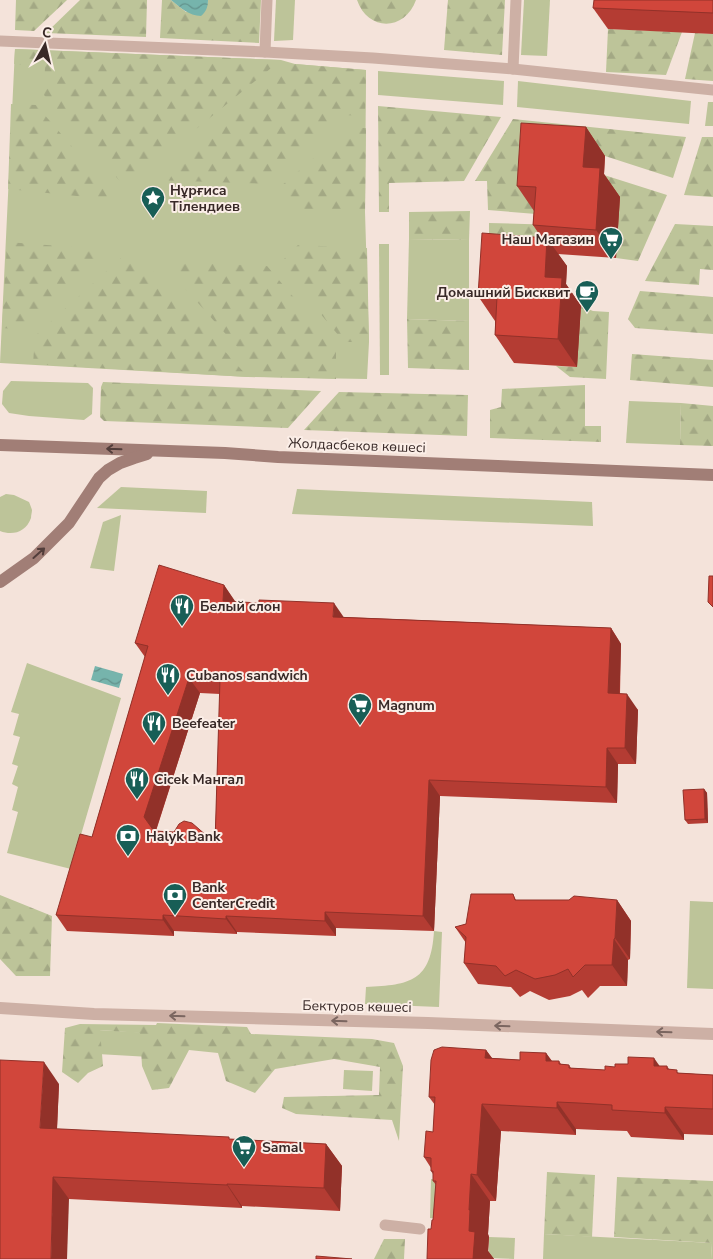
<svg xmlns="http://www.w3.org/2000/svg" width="713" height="1259" viewBox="0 0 713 1259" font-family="'Nunito Sans',sans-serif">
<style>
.green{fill:#bdc499}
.forest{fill:url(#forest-firs)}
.water{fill:url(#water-waves)}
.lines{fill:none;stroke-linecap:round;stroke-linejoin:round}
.lane{stroke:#cdb0a5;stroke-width:11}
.street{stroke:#cdb0a5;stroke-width:12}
.secondary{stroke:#a17e76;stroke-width:12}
.wall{fill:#b43c33;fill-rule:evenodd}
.shaded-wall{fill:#923129}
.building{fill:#d1463b;stroke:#923129;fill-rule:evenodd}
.oneway{stroke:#523e3b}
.oneway2{stroke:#7b6660}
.labels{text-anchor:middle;stroke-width:4;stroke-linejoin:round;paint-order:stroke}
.poi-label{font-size:14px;font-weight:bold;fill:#382927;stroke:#fbeee7;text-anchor:start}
.street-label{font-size:14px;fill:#382927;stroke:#fbeee7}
</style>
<defs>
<pattern id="forest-firs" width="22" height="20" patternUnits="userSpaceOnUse" patternTransform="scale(1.25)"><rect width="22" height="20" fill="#bdc499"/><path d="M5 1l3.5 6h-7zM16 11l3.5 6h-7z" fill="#a3a884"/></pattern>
<pattern id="water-waves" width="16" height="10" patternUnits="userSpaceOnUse" patternTransform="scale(1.25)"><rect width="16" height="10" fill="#76b4ac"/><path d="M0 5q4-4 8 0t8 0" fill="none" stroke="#62928c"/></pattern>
</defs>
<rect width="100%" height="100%" fill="#f4e3da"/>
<g class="green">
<path d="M276,0H295L293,40L274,41Z"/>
<path d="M524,0H550L547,56L521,55Z"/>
<path d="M15,49L281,60L295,64L366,70L365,212L369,342L367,379L248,377L0,363Z"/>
<path d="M378,71L504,81L503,105L378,95Z"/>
<path d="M518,81L691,101L689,124L517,107Z"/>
<path d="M708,102H713V126H705Z"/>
<path d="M409,239L469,240V321L407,319Z"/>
<path d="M379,244H389V375H380Z"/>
<path d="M11,381L88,383L93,388L92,414L84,420L29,416L9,413L2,404L3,391Z"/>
<path d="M629,401L681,403L680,445L626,443Z"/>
<path d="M121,487L207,491L206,513L97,508Z"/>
<path d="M297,489L592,502L593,526L292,514Z"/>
<path d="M6,494L14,495L29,502C30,504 31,507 32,510C32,512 31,515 31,518C26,532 13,536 0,531V497Z"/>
<path d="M121,515L114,571L90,568L103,522Z"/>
<path d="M27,663L121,698L71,869L7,853L18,812L12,810L18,787L12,784L18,766L12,764L20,737L13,735L19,714L11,712Z"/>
<path d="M690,901L713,902V989L687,988Z"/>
<path d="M434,931L442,932L439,1007L365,1004L366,987C411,985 431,981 434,931Z"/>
<path d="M81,1029L151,1033L150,1057L80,1053Z"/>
<path d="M344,1070L373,1071L372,1091L343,1089Z"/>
<path d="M431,1179H443L454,1220L430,1218Z"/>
<path d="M544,1234L712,1243L711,1259H543Z"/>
<path d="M489,1237L515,1238L514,1259L488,1258Z"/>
</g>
<g class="forest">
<path d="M16,0H67L34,31L15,30Z"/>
<path d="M80,0H147L146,37L46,33Z"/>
<path d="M162,0H171L186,12L208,3V0H261L259,43L160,38Z"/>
<path d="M357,0H416C405,31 368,32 357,0Z"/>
<path d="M448,0H505L502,55L444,50Z"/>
<path d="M608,29L682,32L666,75L606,72Z"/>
<path d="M695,33L713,34V81L685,79Z"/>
<path d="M15,49L281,60L125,187L44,95L45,66L14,64Z"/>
<path d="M295,64L366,70L365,116L342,115L267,184L153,180Z"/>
<path d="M11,104L36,105L113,194L106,199L8,189Z"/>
<path d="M378,106L501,117L464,181L389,183V212H379Z"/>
<path d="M513,119L686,137L673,178L605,156L584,154L536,214L488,210L487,181H475Z"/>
<path d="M349,128H366L365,212L300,210L281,186Z"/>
<path d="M702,137H713V197L684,195Z"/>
<path d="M604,175L667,195L638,261L616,258L617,236Z"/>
<path d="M470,211L469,240L409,239V212Z"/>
<path d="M489,223L558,225L553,254L489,251Z"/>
<path d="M675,224L713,226V270L700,269L699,285L645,281Z"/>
<path d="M7,242L112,250L27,330L2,328Z"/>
<path d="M298,245L367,248L369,342H344L279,264Z"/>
<path d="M121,258L151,269L248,377L33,364L35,336Z"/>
<path d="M170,262L267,266L336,347V379L264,377L166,267Z"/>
<path d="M640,291L713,297V334L635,328L628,319Z"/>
<path d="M581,306L593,311L609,312L606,379L570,377L556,366L577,367L576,322H580Z"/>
<path d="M407,319L469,321V370L408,368Z"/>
<path d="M632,354L713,360V387L630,380Z"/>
<path d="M103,382L321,391L288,428L104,421L100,417L101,387Z"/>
<path d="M585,385V426H601V442L490,438V410L501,407L502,389Z"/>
<path d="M339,392L468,395L467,436L304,430Z"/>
<path d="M681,403L713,406V446L680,445Z"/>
<path d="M0,895L52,916L50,976H16L0,959Z"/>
<path d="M157,1023L247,1027L251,1034L372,1039L394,1043L403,1066L399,1141L392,1120L296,1114L282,1108L284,1097L379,1095L380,1067L334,1059L275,1069L255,1093L226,1081L218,1053L189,1050L169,1088L152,1090L142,1066L140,1033L100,1030L103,1066L88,1073L78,1083L62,1072L65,1028L80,1024L156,1025Z"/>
<path d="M547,1172L595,1175L592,1237L544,1234Z"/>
<path d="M617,1177L713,1181V1259H711L712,1243L614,1237Z"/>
<path d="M384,1239H405L404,1259H374Z"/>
</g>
<g class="water">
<path d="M171,0H208C208,7 206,12 201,16C189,16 180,7 171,0Z"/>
<path d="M95,666L123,674L119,688L91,680Z"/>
</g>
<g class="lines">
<g class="lane">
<path d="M0,41L265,52L373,58L513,69L713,90"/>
<path d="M265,52L267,0"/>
<path d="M513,69L516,0"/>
<path d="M385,1225L420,1229"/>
</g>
<path class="street" d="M0,1008L94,1014L428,1023L713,1034"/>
<g class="secondary">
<path d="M0,445L225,453L278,457L713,475"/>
<path d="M0,582L34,558L69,523L99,478L108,470L120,463L134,458L147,454"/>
</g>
</g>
<g class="wall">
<path d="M713,0V34L608,29L593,8Z"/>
<path d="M586,127L605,156L604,174L620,197L616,258L558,254L567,266L566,284L581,306L577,367L514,363L495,335V321L478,296L541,237L533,225L534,211L517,186Z"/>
<path d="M224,585L235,602L343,617L611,628L621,644L620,694L638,710L636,764H618L617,803L440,796L434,931L336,928V936L237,932V934L174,931V936L67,931L56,915L92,837L145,657L135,643ZM200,693L220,694L215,843L156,831Z"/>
<path d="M704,789L707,793L708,823L688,824L685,820Z"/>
<path d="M513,894L516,900H617L631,921L630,959L628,960L627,986H600L588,998L582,990L570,996L549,1000L530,991L520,997L511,987L478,984L464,963L466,943L455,927L466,924Z"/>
<path d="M486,1050L492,1058L520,1060L546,1053L552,1061H559L561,1064L569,1065L571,1068L605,1070L667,1066L669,1069L679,1073L713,1075V1135L684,1134V1140L631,1137L627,1131L598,1130L576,1129V1135L501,1131L496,1201H490L488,1234L489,1237L488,1251L494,1259H427L433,1220L436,1185L433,1181V1174L431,1171V1168L424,1157L433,1132L435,1105L429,1097Z"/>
<path d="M59,1084L57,1129L230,1139L326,1144L342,1166L340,1211L242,1206V1208L69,1199L0,1259Z"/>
</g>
<g class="shaded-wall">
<path d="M586,127L605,156L604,174L620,197L616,258L596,230L583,167Z"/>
<path d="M547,238L567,266L566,284L581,306L577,367L558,339L545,277Z"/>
<path d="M224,585L235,601L234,617L223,601Z"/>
<path d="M334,603L345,619L333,617Z"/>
<path d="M611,628L621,644L619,709L608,693Z"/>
<path d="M189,678L200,693L155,833L144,817Z"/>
<path d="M627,694L638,710L636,764L625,748Z"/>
<path d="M607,748L618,764L617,803L606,787Z"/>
<path d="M429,780L440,796L434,931L423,916Z"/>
<path d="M704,789L707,793L708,823L705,819Z"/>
<path d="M617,900L631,921L630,959L615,938Z"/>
<path d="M325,912L336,928V936L325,921Z"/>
<path d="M163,915L174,931V936L163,920Z"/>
<path d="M226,916L237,932V934L226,919Z"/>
<path d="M614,939L628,960L627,986L612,965Z"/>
<path d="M486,1050L505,1076L485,1058Z"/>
<path d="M546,1053L565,1080L546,1061Z"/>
<path d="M654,1058L673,1085L654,1066Z"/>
<path d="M44,1062L59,1084L56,1150L40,1128Z"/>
<path d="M557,1102L576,1129V1135L557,1108Z"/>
<path d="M482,1104L501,1131L496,1201L477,1175Z"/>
<path d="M665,1107L684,1134V1140L665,1113Z"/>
<path d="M326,1144L342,1166L340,1211L324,1188Z"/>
<path d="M471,1174L490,1201L488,1234L489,1237L488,1251L494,1259H473L469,1231V1210Z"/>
<path d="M53,1177L69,1199L67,1259H51Z"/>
<path d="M227,1184L242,1206V1208L227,1185Z"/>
</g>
<g class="building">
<path d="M594,0H713V13L593,8Z"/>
<path d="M521,123L586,127L583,167L600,168L596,230L533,225L536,187L517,186Z"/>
<path d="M482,233L547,238L545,277L562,278L558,339L495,335L497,297L478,296Z"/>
<path d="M159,565L224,585L223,601L259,603V600L334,603L333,617L611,628L608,693L627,694L625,748H607L606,787L429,780L423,916L325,912V921L226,916V919L163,915V920L56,915L80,834L92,837L148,646L135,643ZM189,678L220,679L215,843L192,823L184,821L179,824L174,832L154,831L144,817Z"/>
<path d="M709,576H713V607L708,602Z"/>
<path d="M704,789L705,819L685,820L683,790Z"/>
<path d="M471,894H513L515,900H569L574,896L617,900L615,938L614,939L612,965H585L573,977L568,969L555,975L535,979L516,970L505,976L496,966L464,963L466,937L455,927L466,924Z"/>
<path d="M442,1047L486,1050L485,1058L520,1060V1052L546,1053V1061H559V1064L569,1065V1068L605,1070V1066L615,1067V1064H628V1057L654,1058V1066H667V1069L677,1070V1073L713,1075V1109L665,1107V1113L612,1110V1105L579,1103L557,1102V1108L482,1104L477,1175L471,1174L469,1210H470L469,1231L475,1232L473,1259H427L428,1229H431L432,1220H433L436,1181H433V1171H431V1158L424,1157L426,1131L433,1132L435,1097H429L431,1060L434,1050Z"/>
<path d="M0,1060L44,1062L40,1128L229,1137V1139L326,1144L324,1188L227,1184V1185L53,1177L51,1259H0Z"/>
<path d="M316,1256L352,1259H316Z"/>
</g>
<defs><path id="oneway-shaft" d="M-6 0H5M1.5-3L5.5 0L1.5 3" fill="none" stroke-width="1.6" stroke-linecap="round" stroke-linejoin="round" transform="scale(1.25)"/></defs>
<g class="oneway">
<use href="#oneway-shaft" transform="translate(114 449) rotate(-178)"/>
<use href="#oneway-shaft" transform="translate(39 553) rotate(-42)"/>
</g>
<g class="oneway2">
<use href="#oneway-shaft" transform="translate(177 1016) rotate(-178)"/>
<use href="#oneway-shaft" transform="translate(339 1021) rotate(-178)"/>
<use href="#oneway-shaft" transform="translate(502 1026) rotate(-178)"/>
<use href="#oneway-shaft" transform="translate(664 1032) rotate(-178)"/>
</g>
<defs>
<g id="sight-pin" transform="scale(1.25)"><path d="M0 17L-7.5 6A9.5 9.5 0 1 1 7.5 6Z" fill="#185e56" stroke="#fbeee7"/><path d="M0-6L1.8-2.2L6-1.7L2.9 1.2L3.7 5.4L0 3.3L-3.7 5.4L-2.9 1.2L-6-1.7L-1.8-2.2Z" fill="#fff"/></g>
<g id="supermarket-pin" transform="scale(1.25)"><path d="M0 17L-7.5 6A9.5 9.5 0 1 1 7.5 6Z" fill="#185e56" stroke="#fbeee7"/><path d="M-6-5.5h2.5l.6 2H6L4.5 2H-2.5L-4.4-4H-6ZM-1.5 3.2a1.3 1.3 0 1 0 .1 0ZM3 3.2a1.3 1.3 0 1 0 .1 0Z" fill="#fff"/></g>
<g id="cafe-pin" transform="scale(1.25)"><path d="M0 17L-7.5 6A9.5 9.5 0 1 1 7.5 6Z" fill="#185e56" stroke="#fbeee7"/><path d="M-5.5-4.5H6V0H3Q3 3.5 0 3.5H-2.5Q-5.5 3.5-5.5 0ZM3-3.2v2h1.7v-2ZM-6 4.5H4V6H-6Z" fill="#fff"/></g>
<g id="restaurant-pin" transform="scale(1.25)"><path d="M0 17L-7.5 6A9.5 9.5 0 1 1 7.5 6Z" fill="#185e56" stroke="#fbeee7"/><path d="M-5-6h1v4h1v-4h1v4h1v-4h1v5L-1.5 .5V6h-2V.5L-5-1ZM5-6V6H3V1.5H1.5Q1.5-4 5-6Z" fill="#fff"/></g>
<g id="bank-pin" transform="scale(1.25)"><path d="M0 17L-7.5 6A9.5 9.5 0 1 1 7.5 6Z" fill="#185e56" stroke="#fbeee7"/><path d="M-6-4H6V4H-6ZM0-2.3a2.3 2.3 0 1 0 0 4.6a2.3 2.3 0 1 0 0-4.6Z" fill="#fff"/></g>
</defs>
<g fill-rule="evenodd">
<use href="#sight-pin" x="153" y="198"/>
<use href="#supermarket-pin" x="611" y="239"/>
<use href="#cafe-pin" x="587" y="292"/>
<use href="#restaurant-pin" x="182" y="606"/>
<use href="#restaurant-pin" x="168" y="675"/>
<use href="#supermarket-pin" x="360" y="705"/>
<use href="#restaurant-pin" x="154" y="723"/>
<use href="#restaurant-pin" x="137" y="779"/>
<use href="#bank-pin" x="128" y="836"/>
<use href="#bank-pin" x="175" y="895"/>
<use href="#supermarket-pin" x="244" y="1147"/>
</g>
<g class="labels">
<g class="poi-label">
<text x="170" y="195">Нұрғиса<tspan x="170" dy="16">Тілендиев</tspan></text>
<text x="594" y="244" text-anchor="end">Наш Магазин</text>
<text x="570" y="297" text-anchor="end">Домашний Бисквит</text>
<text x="200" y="611">Белый слон</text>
<text x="186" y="680">Cubanos sandwich</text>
<text x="378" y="710">Magnum</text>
<text x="172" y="728">Beefeater</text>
<text x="154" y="784">Cicek Мангал</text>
<text x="146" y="841">Halyk Bank</text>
<text x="192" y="892">Bank<tspan x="192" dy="16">CenterCredit</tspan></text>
<text x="262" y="1152">Samal</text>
</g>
<g class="street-label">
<text transform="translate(357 445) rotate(2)" y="5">Жолдасбеков көшесі</text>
<text transform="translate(357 1006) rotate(1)" y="5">Бектуров көшесі</text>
</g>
</g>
<g transform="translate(45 45) rotate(8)" stroke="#fbeee7" stroke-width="4" paint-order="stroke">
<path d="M0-4L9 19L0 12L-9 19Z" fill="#382927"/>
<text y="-8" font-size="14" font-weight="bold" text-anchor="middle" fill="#382927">С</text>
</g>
</svg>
